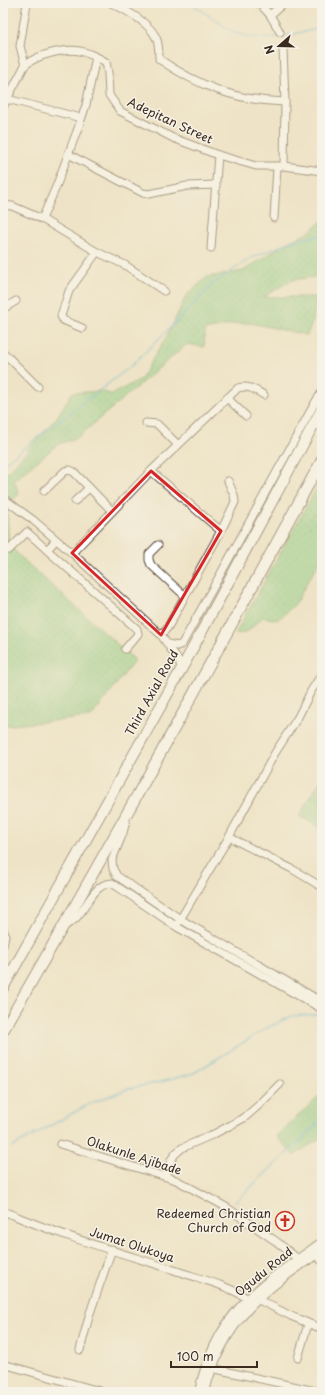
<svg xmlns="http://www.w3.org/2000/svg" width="325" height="1395" viewBox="0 0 325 1395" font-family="'Playpen Sans',sans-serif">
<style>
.grass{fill:url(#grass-dots);stroke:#647c52}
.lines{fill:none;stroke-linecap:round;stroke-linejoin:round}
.stream{stroke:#50afcf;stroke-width:1.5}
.minor-casing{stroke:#564637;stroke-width:9}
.major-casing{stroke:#564637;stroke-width:10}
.highway-casing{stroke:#564637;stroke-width:12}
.minor{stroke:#fff;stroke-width:7}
.major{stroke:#fff;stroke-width:8}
.highway{stroke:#fff;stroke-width:10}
.marked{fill:none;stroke:#d62828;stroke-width:3;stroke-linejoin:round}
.labels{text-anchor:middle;stroke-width:3;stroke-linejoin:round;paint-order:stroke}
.street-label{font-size:12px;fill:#3b2a1e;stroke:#f7f3e8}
.poi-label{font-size:12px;fill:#3b2a1e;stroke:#f7f3e8;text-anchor:end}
</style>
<defs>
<pattern id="grass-dots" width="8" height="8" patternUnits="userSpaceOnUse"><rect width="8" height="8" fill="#8ccd86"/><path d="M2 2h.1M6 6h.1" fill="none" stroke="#7ab073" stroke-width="1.8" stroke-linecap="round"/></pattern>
</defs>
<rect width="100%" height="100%" fill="#f7f3e8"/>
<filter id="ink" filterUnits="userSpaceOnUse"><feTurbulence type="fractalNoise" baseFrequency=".025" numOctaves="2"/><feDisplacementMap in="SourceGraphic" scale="8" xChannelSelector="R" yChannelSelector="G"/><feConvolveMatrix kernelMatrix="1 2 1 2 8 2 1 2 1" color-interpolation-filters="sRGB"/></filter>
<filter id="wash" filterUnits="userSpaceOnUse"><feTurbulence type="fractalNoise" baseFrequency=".012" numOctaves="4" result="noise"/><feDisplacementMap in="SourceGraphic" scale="16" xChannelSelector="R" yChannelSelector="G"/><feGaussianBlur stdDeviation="0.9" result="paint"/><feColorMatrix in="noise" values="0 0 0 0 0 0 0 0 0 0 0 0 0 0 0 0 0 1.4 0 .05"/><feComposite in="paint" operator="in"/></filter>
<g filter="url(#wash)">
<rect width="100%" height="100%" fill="#eee3c6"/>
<g class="grass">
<path d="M322,221V276L292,280L263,297H316L313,321L307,335L250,323L233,324L205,330L204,347L187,344L78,437L57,445L14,480L19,494L7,505L9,545L29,565L135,660L91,717L3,726V475L9,471L57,417L72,393L98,391L112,394L141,379L169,332L186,296L207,277L243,271L288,242L308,233Z"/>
<path d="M322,478V557L295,604L278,620L263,617L246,633L235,634Z"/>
<path d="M322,778V829L299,816Z"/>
<path d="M322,1094V1137L294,1156L276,1136Z"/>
</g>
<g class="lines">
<g class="stream">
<path d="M191,3L233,32L250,37L267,38L289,35L322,28"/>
<path d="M3,464L130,367L178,320L215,282L251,258L293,241L322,235"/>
<path d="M13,1147L89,1104L127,1089L165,1081L194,1073L265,1029L292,1016L322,1014"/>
<path d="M235,1202L303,1138L322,1119"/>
</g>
</g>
</g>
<g filter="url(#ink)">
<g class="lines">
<g class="minor-casing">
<g id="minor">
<path d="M111,3C126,10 151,23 157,40C159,46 159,53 159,59C198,86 237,101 285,102"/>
<path d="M259,3L270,15L280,32"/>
<path d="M270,15L284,3"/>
<path d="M283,48L285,102L284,166"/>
<path d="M25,65L20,46L27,3"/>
<path d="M7,99L81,118"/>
<path d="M3,107L25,65C37,55 64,48 80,51C89,53 97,57 106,62L108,73L109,95L120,111L173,138L218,155L256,166H284L322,171"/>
<path d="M68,154L143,193L149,194L187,186L216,185"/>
<path d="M3,205L12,206L42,219L97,252L125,265L164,291"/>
<path d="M274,218L277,167"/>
<path d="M42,219L56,187L80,123L86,105L96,57"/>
<path d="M211,248L218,155"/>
<path d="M3,309L16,301"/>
<path d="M82,328L63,320L61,316L69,291L97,252"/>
<path d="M3,352L38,387"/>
<path d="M227,398L246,416"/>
<path d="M146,423L157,424L178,445"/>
<path d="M151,471L221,531"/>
<path d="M44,491L65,471L70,470L74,472L112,511"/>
<path d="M3,498L33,520L72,553L161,635L177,658L182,668"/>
<path d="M75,501L89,488"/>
<path d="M56,540L47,550L137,629L138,634L125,649"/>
<path d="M158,545L149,554V560L151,565L185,596"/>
<path d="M9,550L27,532L47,550"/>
<path d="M72,553L151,471L238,388C249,385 255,390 264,395"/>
<path d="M161,635L168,627L221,531L235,502L234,495L228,481"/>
<path d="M168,644L177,646L182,644L316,401L322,392"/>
<path d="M126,821L123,833L112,860L113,869L117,876L180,919L322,1002"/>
<path d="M229,837L292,869L322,887"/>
<path d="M178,923L229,837L275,753L298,717L311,691L322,674"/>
<path d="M65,926C69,923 73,921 76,918C88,906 93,884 112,883L177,927L322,1009"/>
<path d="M3,929L5,935L3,945"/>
<path d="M60,1144L176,1180L226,1207L277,1242L298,1259"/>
<path d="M166,1176L171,1160L175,1154L182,1148L214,1134L244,1118L259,1105L280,1084"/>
<path d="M8,1213C62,1236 118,1252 174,1270C197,1278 228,1285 248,1299"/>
<path d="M312,1252L322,1261"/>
<path d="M257,1299L291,1316L322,1329"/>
<path d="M80,1350L90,1313L112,1249"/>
<path d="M298,1358L308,1324"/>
<path d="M3,1364L103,1392"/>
<path d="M211,1368L320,1392"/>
</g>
</g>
<g class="major-casing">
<g id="major">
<path d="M199,1392C205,1361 220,1328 242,1305C265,1280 295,1262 322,1242"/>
<path d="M205,1392C222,1321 264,1289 322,1251"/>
</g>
</g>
<g class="highway-casing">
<g id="highway">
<path d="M3,988L182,668L322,409"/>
<path d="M3,1031C113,842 217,651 322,460"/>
</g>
</g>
<use href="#minor" class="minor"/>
<use href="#major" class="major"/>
<use href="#highway" class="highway"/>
</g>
</g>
<path d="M0 0H325V1395H0ZM151,471L221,531L161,635L72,553Z" fill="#eee3c6" fill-opacity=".55" fill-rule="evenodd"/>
<path class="marked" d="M151,471L221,531L161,635L72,553Z"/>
<defs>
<g id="church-ring" transform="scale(1)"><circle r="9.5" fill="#f7f3e8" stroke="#c8321e" stroke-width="1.5"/><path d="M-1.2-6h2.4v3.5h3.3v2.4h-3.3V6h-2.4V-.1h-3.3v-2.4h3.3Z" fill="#c8321e"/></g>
</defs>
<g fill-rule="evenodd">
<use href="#church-ring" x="285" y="1221"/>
</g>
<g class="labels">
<g class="street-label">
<text transform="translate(170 121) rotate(25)" y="4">Adepitan Street</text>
<text transform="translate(152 693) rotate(-61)" y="4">Third Axial Road</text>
<text transform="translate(134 1156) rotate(18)" y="4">Olakunle Ajibade</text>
<text transform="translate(132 1245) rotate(18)" y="4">Jumat Olukoya</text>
<text transform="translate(264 1272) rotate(-39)" y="4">Ogudu Road</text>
</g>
<g class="poi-label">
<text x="271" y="1218">Redeemed Christian<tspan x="271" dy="14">Church of God</tspan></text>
</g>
</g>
<rect width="325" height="1395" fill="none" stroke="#f7f3e8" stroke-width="16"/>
<g transform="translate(279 46) rotate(250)" stroke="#f7f3e8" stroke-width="3" paint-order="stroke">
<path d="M0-3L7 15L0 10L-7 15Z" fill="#3b2a1e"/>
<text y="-6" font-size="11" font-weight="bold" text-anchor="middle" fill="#3b2a1e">N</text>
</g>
<path d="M171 1361v6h86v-6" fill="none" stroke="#3b2a1e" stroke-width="2"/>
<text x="177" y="1361" font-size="12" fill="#3b2a1e" stroke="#f7f3e8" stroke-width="3" paint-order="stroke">100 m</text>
</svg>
